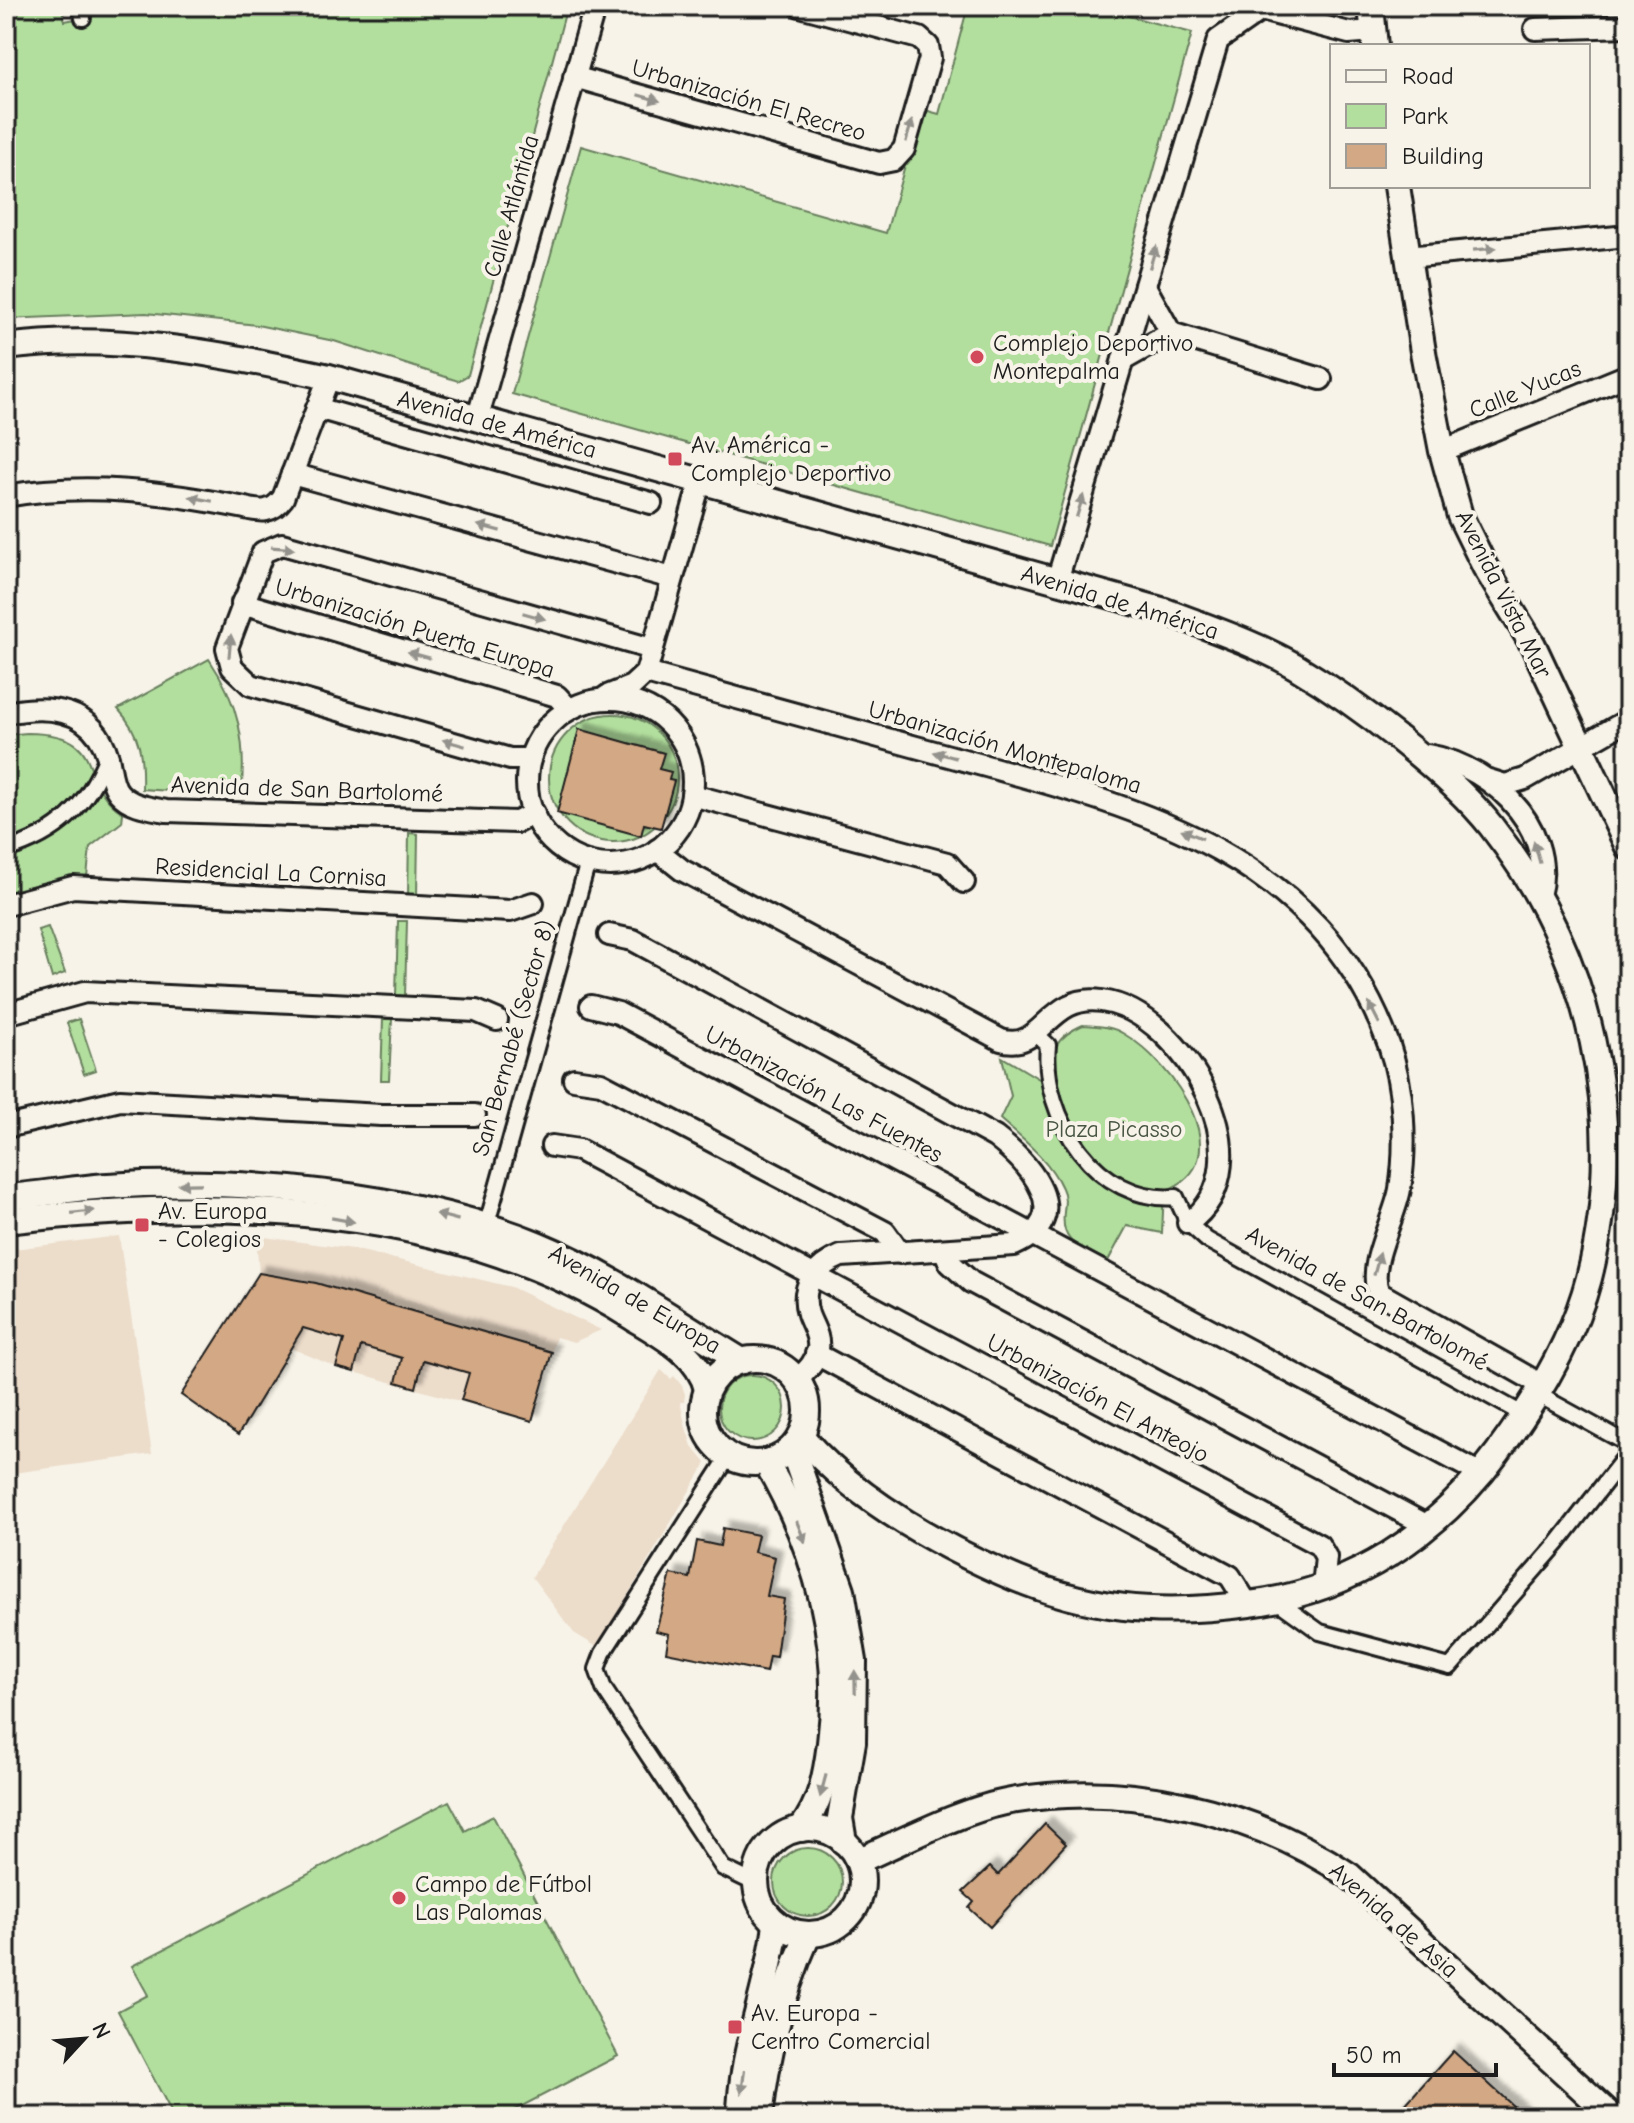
<svg xmlns="http://www.w3.org/2000/svg" width="1634" height="2123" viewBox="0 0 1634 2123" font-family="'Comic Neue',sans-serif">
<style>
.built{fill:#ecdcca}
.green{fill:#b2df9e;stroke:#677e5d;stroke-width:2}
.building{fill:#d3a884;stroke:#1c1c1c;stroke-width:2;filter:url(#shadow)}
.lines{fill:none;stroke-linecap:round;stroke-linejoin:round}
.pedestrian-casing{stroke:#1c1c1c;stroke-width:20}
.minor-casing{stroke:#1c1c1c;stroke-width:26}
.tertiary-casing{stroke:#1c1c1c;stroke-width:30}
.pedestrian{stroke:#f7f3e8;stroke-width:14}
.minor{stroke:#f7f3e8;stroke-width:20}
.tertiary{stroke:#f7f3e8;stroke-width:24}
.oneway{fill:#94928c}
.poi-dot{fill:#d1495b;stroke:#f7f3e8;stroke-width:3}
.labels{text-anchor:middle;stroke-width:8;stroke-linejoin:round;paint-order:stroke}
.street-label{font-size:24px;fill:#1c1c1c;stroke:#f7f3e8}
.poi-label{font-size:24px;fill:#1c1c1c;stroke:#f7f3e8;text-anchor:start}
.park-label{font-size:24px;fill:#495643;stroke:#f7f3e8}
</style>
<defs>
<filter id="shadow"><feDropShadow dx="7" dy="-7" stdDeviation="2" flood-color="#0004"/></filter>
</defs>
<rect width="100%" height="100%" fill="#f7f3e8"/>
<filter id="ink" filterUnits="userSpaceOnUse"><feTurbulence type="fractalNoise" baseFrequency=".0125" numOctaves="2"/><feDisplacementMap in="SourceGraphic" scale="16" xChannelSelector="R" yChannelSelector="G"/><feConvolveMatrix kernelMatrix="1 2 1 2 8 2 1 2 1" color-interpolation-filters="sRGB"/></filter>
<g filter="url(#ink)">
<g class="built">
<path d="M119,1236L152,1454L6,1474V1250Z"/>
<path d="M256,1236L353,1249L511,1287L601,1330L574,1342L556,1337L532,1421L336,1367L291,1348L238,1435L181,1395L259,1273Z"/>
<path d="M661,1370L671,1379L674,1376L682,1386L685,1394L684,1402H680L686,1428L692,1446L706,1463L597,1647L574,1633L532,1577Z"/>
</g>
<g class="green">
<path d="M6,6H61L65,21L139,6H567L468,375L458,381L334,341L257,325L146,313L6,319Z"/>
<path d="M968,6H1091L1192,33L1050,546L512,394L581,146L886,233L921,109L939,114Z"/>
<path d="M209,659C239,703 247,744 241,796L142,789C143,757 141,734 118,709Z"/>
<circle cx="613" cy="778" r="64"/>
<path d="M27,733C113,734 73,781 123,813L122,822L90,847L87,877L6,893V735Z"/>
<path d="M409,833L418,834L417,896H408Z"/>
<path d="M398,921H407L405,996L396,995Z"/>
<path d="M48,927L65,973L52,978L38,930Z"/>
<path d="M79,1019L96,1070L84,1074L67,1023Z"/>
<path d="M383,1019H392L389,1080H381Z"/>
<path d="M1083,1025C1098,1026 1112,1026 1124,1034C1171,1061 1245,1162 1164,1191L1162,1233L1127,1226L1108,1261C1082,1247 1060,1246 1064,1212C1065,1204 1066,1196 1062,1188C1049,1159 1022,1139 1000,1119L1011,1096L1002,1057L1041,1080L1053,1079C1051,1050 1055,1037 1083,1025Z"/>
<circle cx="752" cy="1408" r="33"/>
<path d="M449,1801L465,1831L493,1816L618,2056L501,2117H174L118,2011L148,1995L132,1966Z"/>
<circle cx="808" cy="1882" r="34"/>
</g>
<g class="building">
<path d="M579,729L664,753L659,769L671,772L669,780L674,781L661,828L644,824L641,836L557,813Z"/>
<path d="M259,1273L316,1283L552,1352L532,1421L461,1400L469,1373L423,1360L416,1388L396,1382L402,1358L361,1346L354,1372L336,1367L344,1340L303,1328L238,1435L181,1395Z"/>
<path d="M723,1528L758,1535L754,1552L775,1557L767,1596L784,1599L776,1657L769,1656L766,1672L666,1652L669,1634L656,1631L671,1574L690,1578L697,1541L720,1546Z"/>
<path d="M1045,1824L1066,1844L990,1927L969,1908L974,1902L963,1892L990,1867L998,1875Z"/>
<path d="M1453,2051L1525,2117H1394Z"/>
</g>
<g class="lines">
<g class="pedestrian-casing">
<g id="pedestrian">
<path d="M81,6L83,18"/>
<path d="M6,850C59,834 87,806 107,756"/>
<path d="M1035,1033L1048,1045C1041,1117 1097,1204 1176,1197L1188,1223L1207,1240L1524,1415"/>
<path d="M486,1227L588,862"/>
<path d="M1537,1394L1628,1444"/>
<path d="M729,1456L603,1653L597,1669L604,1689L723,1868L756,1884"/>
<path d="M1277,1601L1320,1632L1450,1667L1557,1544L1628,1453"/>
</g>
</g>
<g class="minor-casing">
<g id="minor">
<path d="M1535,29L1628,26"/>
<path d="M574,77L879,163L894,160L904,149L930,58L928,46L919,38L800,6"/>
<path d="M1407,257L1628,236"/>
<path d="M1171,333L1321,379"/>
<path d="M1123,360L1171,333L1145,286"/>
<path d="M317,408L651,503"/>
<path d="M477,420L595,6"/>
<path d="M1442,451L1628,375"/>
<path d="M292,474L672,578"/>
<path d="M6,496C86,482 166,492 245,508C261,512 272,513 283,498L329,377"/>
<path d="M1057,581L1218,40L1261,10L1349,33L1373,31"/>
<path d="M242,603L557,696L569,709"/>
<path d="M646,673C743,699 840,726 938,753C1120,803 1316,844 1389,1045C1404,1088 1407,1144 1400,1189C1395,1219 1366,1266 1379,1293L1542,1385"/>
<path d="M607,696L632,686L646,673L701,479"/>
<circle cx="610" cy="782" r="83"/>
<path d="M6,713C49,704 94,708 108,757C111,769 111,784 119,793C130,806 150,808 166,811L517,822L534,813"/>
<path d="M1416,754C1481,757 1559,824 1539,896"/>
<path d="M530,759H510L251,685L232,667L227,648L263,552L282,544L652,649"/>
<path d="M1489,780L1505,785L1525,779L1628,720"/>
<path d="M692,795L947,863L964,882"/>
<path d="M657,850L682,870L1001,1040C1043,1053 1047,993 1102,1001C1184,1012 1270,1165 1188,1223"/>
<path d="M6,905L73,887L510,911L533,903"/>
<path d="M609,935L633,940L995,1137C1030,1164 1078,1217 1014,1245L841,1256C817,1266 799,1285 808,1314C812,1326 820,1336 818,1349C816,1363 806,1371 797,1380"/>
<path d="M591,1006L618,1013L1481,1474"/>
<path d="M6,1014L85,992L476,1011L497,1020"/>
<path d="M574,1079L601,1083L885,1232L900,1253"/>
<path d="M6,1127L120,1100L381,1115H475"/>
<path d="M552,1146L579,1150L1319,1545L1326,1557L1323,1588"/>
<path d="M944,1250L950,1263L971,1282L1428,1526"/>
<path d="M816,1354L1230,1576L1248,1605"/>
</g>
</g>
<g class="tertiary-casing">
<g id="tertiary">
<path d="M1371,6L1375,46"/>
<path d="M1397,186L1423,352L1442,451L1460,516L1485,567L1533,645L1628,847"/>
<path d="M6,347C114,332 224,354 329,377L1165,611C1209,628 1255,643 1295,666C1355,702 1448,772 1491,826C1591,953 1629,1121 1589,1278C1573,1340 1535,1402 1498,1452C1436,1535 1352,1591 1249,1604C1159,1616 1084,1610 1001,1572C929,1540 853,1497 801,1436"/>
<path d="M6,1197C40,1195 74,1188 108,1186C239,1177 415,1194 537,1244C610,1274 674,1320 742,1361"/>
<path d="M6,1221C215,1197 446,1201 630,1316C660,1335 698,1353 707,1389"/>
<circle cx="755" cy="1411" r="52"/>
<path d="M792,1448L842,1590L854,1661L853,1742L840,1818L844,1842"/>
<path d="M766,1462C816,1549 843,1643 830,1743C826,1775 821,1803 801,1829"/>
<circle cx="809" cy="1881" r="53"/>
<path d="M858,1861C901,1842 967,1808 1011,1801C1127,1780 1254,1811 1350,1876L1613,2117"/>
<path d="M740,2117C740,2051 769,1989 776,1924"/>
<path d="M760,2117C767,2054 782,1992 808,1935"/>
</g>
</g>
<use href="#pedestrian" class="pedestrian"/>
<use href="#minor" class="minor"/>
<use href="#tertiary" class="tertiary"/>
</g>
<defs><path id="oneway-solid" d="M-6-.8H1V-3.2L6.5 0L1 3.2V.8H-6Z" transform="scale(2)"/></defs>
<g class="oneway">
<use href="#oneway-solid" transform="translate(649 98) rotate(16)"/>
<use href="#oneway-solid" transform="translate(909 131) rotate(-74)"/>
<use href="#oneway-solid" transform="translate(1485 249) rotate(-5)"/>
<use href="#oneway-solid" transform="translate(1153 257) rotate(-73)"/>
<use href="#oneway-solid" transform="translate(201 499) rotate(-169)"/>
<use href="#oneway-solid" transform="translate(1080 506) rotate(-73)"/>
<use href="#oneway-solid" transform="translate(489 528) rotate(-165)"/>
<use href="#oneway-solid" transform="translate(283 548) rotate(4)"/>
<use href="#oneway-solid" transform="translate(534 616) rotate(16)"/>
<use href="#oneway-solid" transform="translate(230 646) rotate(-85)"/>
<use href="#oneway-solid" transform="translate(419 655) rotate(-164)"/>
<use href="#oneway-solid" transform="translate(454 743) rotate(-164)"/>
<use href="#oneway-solid" transform="translate(945 755) rotate(-165)"/>
<use href="#oneway-solid" transform="translate(1192 834) rotate(-157)"/>
<use href="#oneway-solid" transform="translate(1537 852) rotate(-105)"/>
<use href="#oneway-solid" transform="translate(1374 1013) rotate(-117)"/>
<use href="#oneway-solid" transform="translate(190 1184) rotate(179)"/>
<use href="#oneway-solid" transform="translate(83 1212) rotate(-7)"/>
<use href="#oneway-solid" transform="translate(447 1217) rotate(-165)"/>
<use href="#oneway-solid" transform="translate(343 1220) rotate(10)"/>
<use href="#oneway-solid" transform="translate(1377 1264) rotate(-75)"/>
<use href="#oneway-solid" transform="translate(801 1532) rotate(68)"/>
<use href="#oneway-solid" transform="translate(855 1682) rotate(-91)"/>
<use href="#oneway-solid" transform="translate(823 1786) rotate(105)"/>
<use href="#oneway-solid" transform="translate(743 2082) rotate(97)"/>
</g>
</g>
<g class="poi-dot">
<circle cx="977" cy="357" r="8"/>
<rect x="667" y="451" width="16" height="16" rx="4"/>
<rect x="134" y="1217" width="16" height="16" rx="4"/>
<circle cx="399" cy="1898" r="8"/>
<rect x="727" y="2019" width="16" height="16" rx="4"/>
</g>
<g class="labels">
<g class="street-label">
<text transform="translate(749 100) rotate(16)" y="8">Urbanización El Recreo</text>
<text transform="translate(511 206) rotate(-74)" y="8">Calle Atlántida</text>
<text transform="translate(1525 389) rotate(-22)" y="8">Calle Yucas</text>
<text transform="translate(497 424) rotate(15)" y="8">Avenida de América</text>
<text transform="translate(1504 594) rotate(63)" y="8">Avenida Vista Mar</text>
<text transform="translate(1120 602) rotate(17)" y="8">Avenida de América</text>
<text transform="translate(415 628) rotate(17)" y="8">Urbanización Puerta Europa</text>
<text transform="translate(1005 747) rotate(16)" y="8">Urbanización Montepaloma</text>
<text transform="translate(307 789) rotate(2)" y="8">Avenida de San Bartolomé</text>
<text transform="translate(271 872) rotate(3)" y="8">Residencial La Cornisa</text>
<text transform="translate(513 1038) rotate(-74)" y="8">San Bernabé (Sector 8)</text>
<text transform="translate(824 1094) rotate(28)" y="8">Urbanización Las Fuentes</text>
<text transform="translate(1367 1298) rotate(29)" y="8">Avenida de San Bartolomé</text>
<text transform="translate(635 1299) rotate(30)" y="8">Avenida de Europa</text>
<text transform="translate(1098 1398) rotate(28)" y="8">Urbanización El Anteojo</text>
<text transform="translate(1394 1920) rotate(41)" y="8">Avenida de Asia</text>
</g>
<g class="poi-label">
<text x="993" y="351">Complejo Deportivo<tspan x="993" dy="28">Montepalma</tspan></text>
<text x="691" y="453">Av. América -<tspan x="691" dy="28">Complejo Deportivo</tspan></text>
<text x="158" y="1219">Av. Europa<tspan x="158" dy="28">- Colegios</tspan></text>
<text x="415" y="1892">Campo de Fútbol<tspan x="415" dy="28">Las Palomas</tspan></text>
<text x="751" y="2021">Av. Europa -<tspan x="751" dy="28">Centro Comercial</tspan></text>
</g>
<g class="park-label">
<text x="1114" y="1137">Plaza Picasso</text>
</g>
</g>
<rect width="1634" height="2123" fill="none" stroke="#f7f3e8" stroke-width="32"/>
<rect x="16" y="16" width="1602" height="2091" fill="none" stroke="#1c1c1c" stroke-width="3" filter="url(#ink)"/>
<rect x="1330" y="44" width="260" height="144" fill="#f7f3e8" stroke="#9f9d96" stroke-width="2"/>
<rect x="1346" y="70" width="40" height="12" fill="#f7f3e8" stroke="#9f9d96" stroke-width="2"/>
<text x="1402" y="84" font-size="24" fill="#1c1c1c">Road</text>
<rect x="1346" y="104" width="40" height="24" fill="#b2df9e" stroke="#9f9d96" stroke-width="2"/>
<text x="1402" y="124" font-size="24" fill="#1c1c1c">Park</text>
<rect x="1346" y="144" width="40" height="24" fill="#d3a884" stroke="#9f9d96" stroke-width="2"/>
<text x="1402" y="164" font-size="24" fill="#1c1c1c">Building</text>
<g transform="translate(84 2039) rotate(64)" stroke="#f7f3e8" stroke-width="6" paint-order="stroke">
<path d="M0-6L14 30L0 20L-14 30Z" fill="#1c1c1c"/>
<text y="-12" font-size="22" font-weight="bold" text-anchor="middle" fill="#1c1c1c">N</text>
</g>
<path d="M1334 2063v12h162v-12" fill="none" stroke="#1c1c1c" stroke-width="4"/>
<text x="1346" y="2063" font-size="24" fill="#1c1c1c" stroke="#f7f3e8" stroke-width="6" paint-order="stroke">50 m</text>
</svg>
